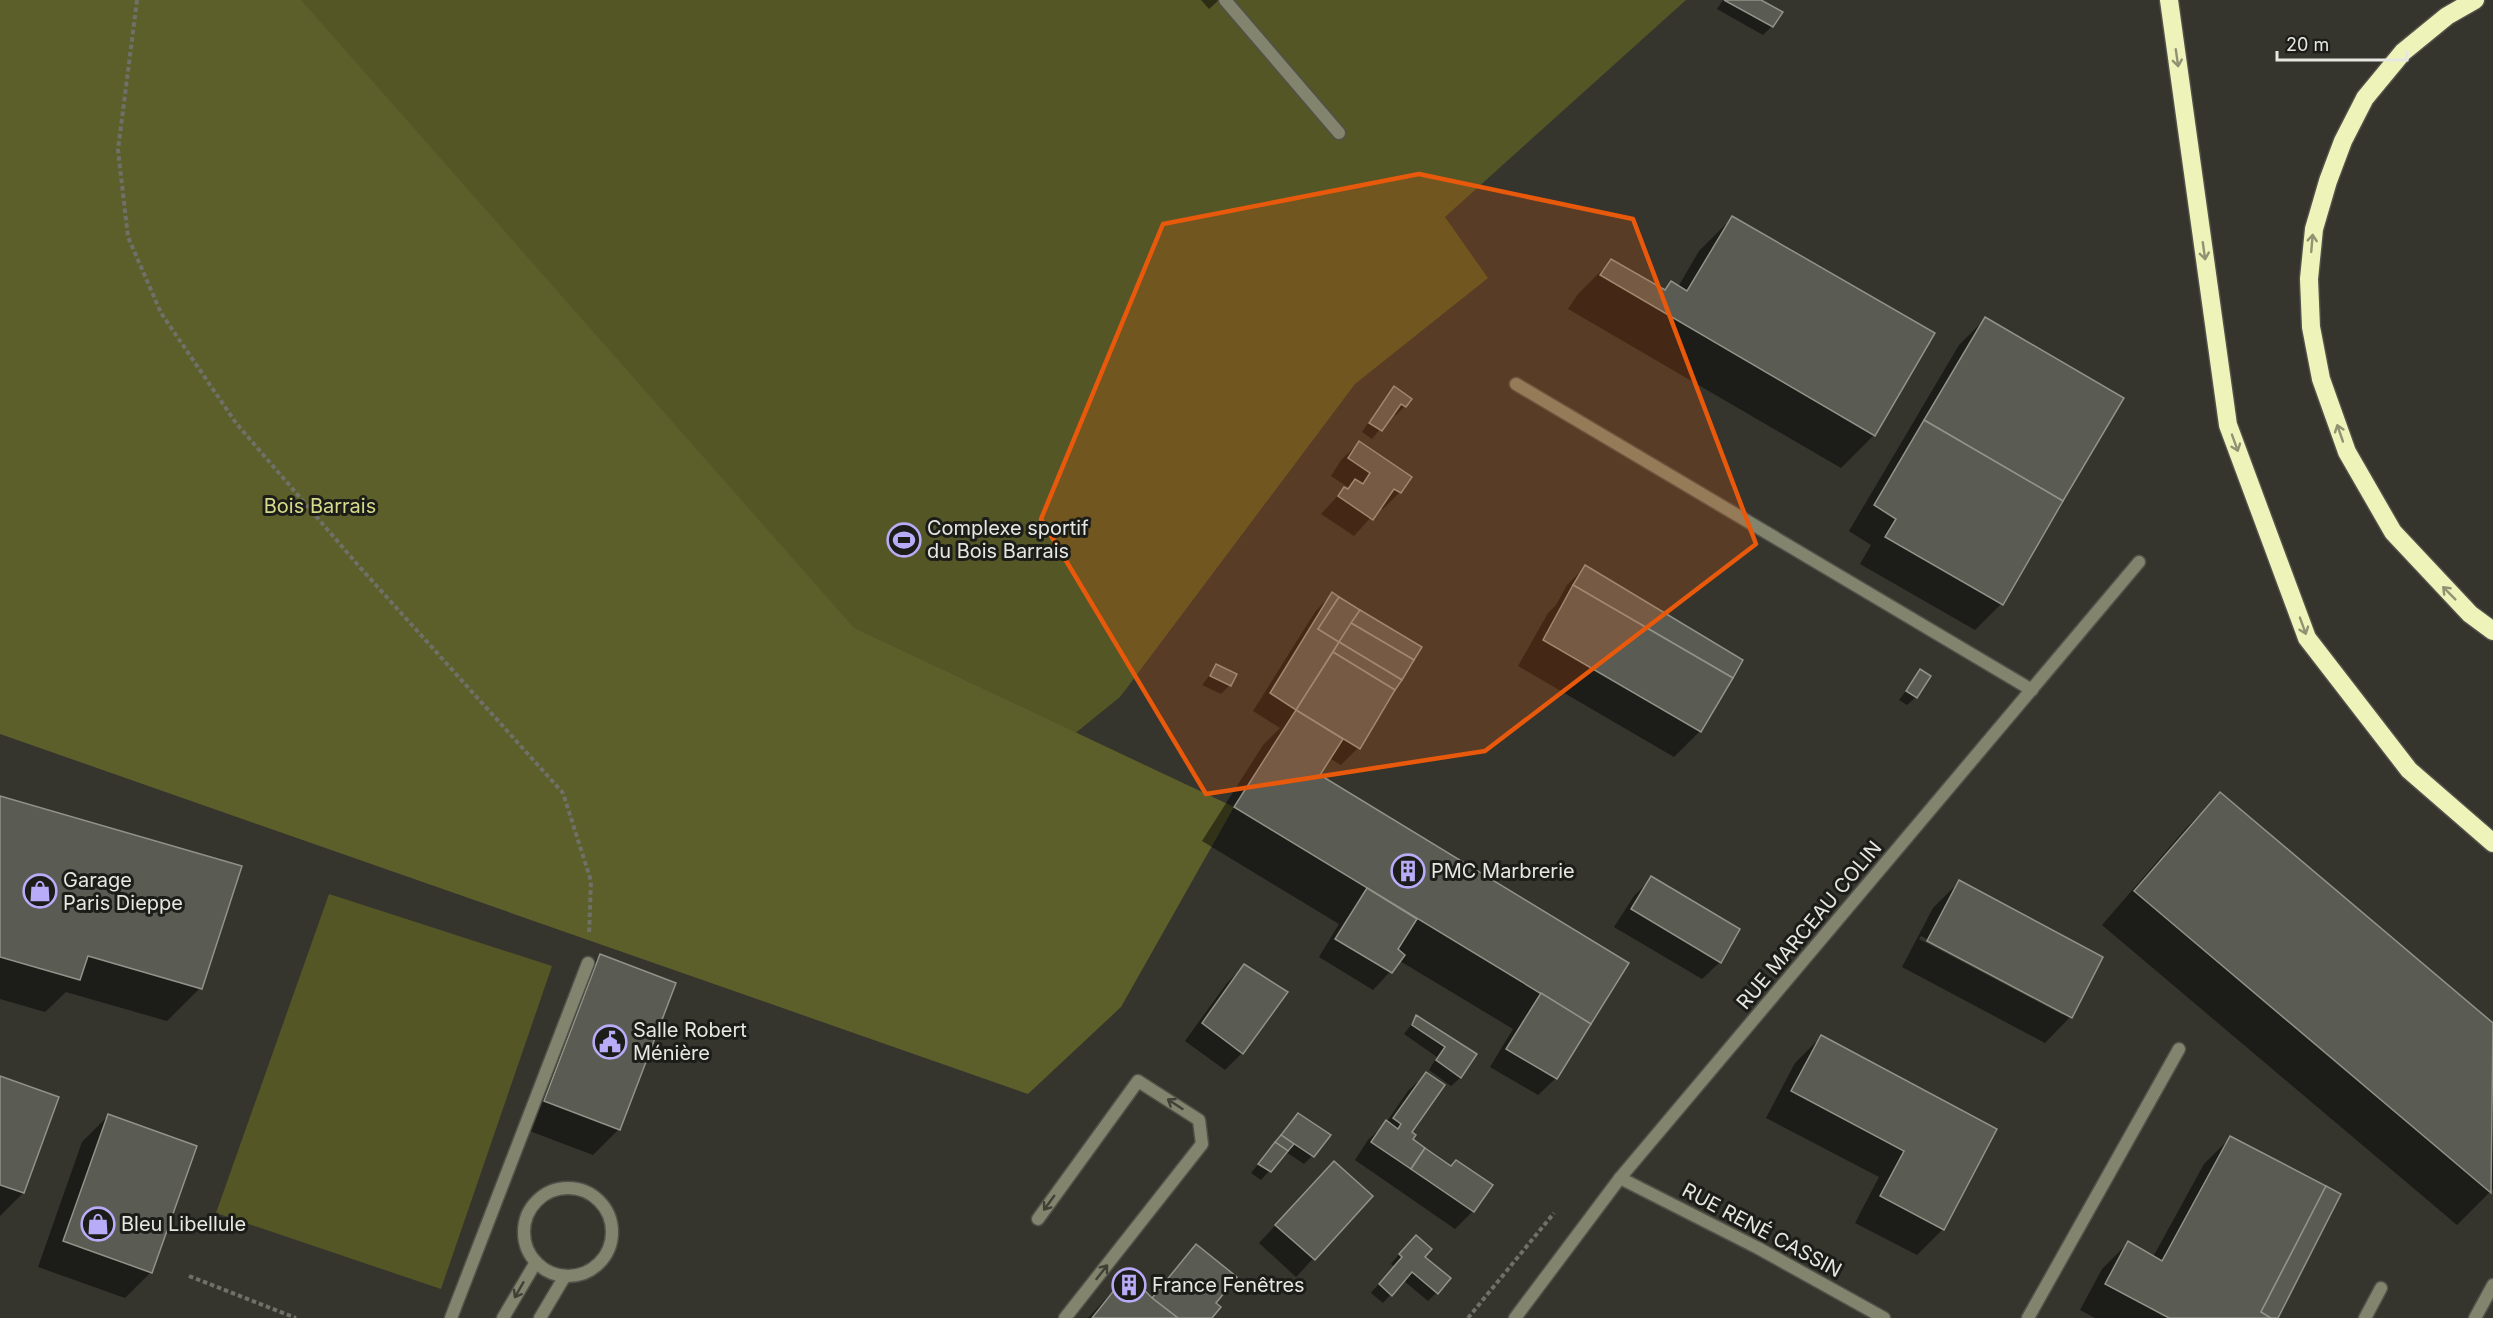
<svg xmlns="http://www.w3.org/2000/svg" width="2493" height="1318" viewBox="0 0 2493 1318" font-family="Inter,sans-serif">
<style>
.green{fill:#545625}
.forest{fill:#5d5f2b}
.shadow{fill:#0007;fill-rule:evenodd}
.building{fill:#5a5b52;stroke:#919288;stroke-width:1.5}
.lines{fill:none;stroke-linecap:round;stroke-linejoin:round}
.lane-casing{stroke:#51514a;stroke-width:15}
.street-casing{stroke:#51514a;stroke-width:15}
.highway-casing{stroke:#51514a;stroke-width:21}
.path{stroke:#6f7068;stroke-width:4;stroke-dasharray:4.5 3;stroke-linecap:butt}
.lane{stroke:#82846d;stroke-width:12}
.street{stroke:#82846d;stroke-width:12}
.highway{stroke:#eef3ba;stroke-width:18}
.oneway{stroke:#909372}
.oneway2{stroke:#404136}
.marked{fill:#e8590c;fill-opacity:0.2;stroke:#e8590c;stroke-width:4.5;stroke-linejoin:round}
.labels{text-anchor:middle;stroke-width:6;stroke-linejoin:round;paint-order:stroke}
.park-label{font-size:20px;fill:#d6db8a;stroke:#1c1d19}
.poi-label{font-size:20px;fill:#e6e7e1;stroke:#1c1d19;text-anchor:start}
.street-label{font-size:20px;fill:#e6e7e1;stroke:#1c1d19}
</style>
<rect width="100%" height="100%" fill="#35352d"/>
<g class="green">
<path d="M204,0H1686L1445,217L1488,278L1355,384L1120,697L874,896Z"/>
<path d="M329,894L552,966L441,1289L216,1213Z"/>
</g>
<path class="forest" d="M0,0H301L854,628L1234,807L1121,1007L1028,1094L0,734Z"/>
<g class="shadow">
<path d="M1201,0H1219L1209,9Z"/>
<path d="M1723,0H1758L1772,26L1763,35L1717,9Z"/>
<path d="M1732,218L1874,435L1841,468L1568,309L1578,294L1611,261L1663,291L1671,283L1678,287L1699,251Z"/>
<path d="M1985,319L2122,398L2001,604L1975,630L1860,564L1871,545L1849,531L1959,345Z"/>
<path d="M1394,388L1405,406L1396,415L1393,413L1372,439L1362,432L1386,397Z"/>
<path d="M1359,443L1400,492L1383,509L1379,508L1354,536L1321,514L1344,489L1349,488L1331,476L1341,460Z"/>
<path d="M1585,567L1700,731L1674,757L1518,666L1548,613L1556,605L1567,585Z"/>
<path d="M1332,594L1358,748L1341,765L1329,758L1318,775L1627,963L1556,1078L1538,1095L1490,1067L1513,1029L1400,961L1373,990L1319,957L1339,924L1202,841L1263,745L1280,728L1253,711L1315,612Z"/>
<path d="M1217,666L1235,674L1230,685L1221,694L1202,685Z"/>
<path d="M1921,671L1916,697L1907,705L1899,700Z"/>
<path d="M2220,794L2493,1025V1189L2457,1225L2102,925L2187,827Z"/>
<path d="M0,797L200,988L167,1021L66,992L45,1012L0,999Z"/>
<path d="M1652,878L1720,962L1702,979L1614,927L1634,896Z"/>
<path d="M1959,882L2070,1017L2045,1043L1902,967L1933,908ZM1921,936L2063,1011V1015L1919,939Z"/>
<path d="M601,955L619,1129L593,1155L519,1127L575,981Z"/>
<path d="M1244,966L1242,1053L1225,1070L1185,1041L1227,983Z"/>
<path d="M1417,1017L1475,1054L1460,1078L1451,1086L1429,1070L1437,1057L1404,1034Z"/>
<path d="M1821,1037L1995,1129L1943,1229L1917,1255L1855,1223L1879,1177L1766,1118L1795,1063Z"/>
<path d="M1426,1074L1410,1132L1411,1140L1450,1167L1491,1186L1473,1211L1455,1229L1355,1160L1368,1140L1386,1123L1408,1091Z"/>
<path d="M0,1077L23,1193L0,1216Z"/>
<path d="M1298,1115L1312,1156L1304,1164L1286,1152L1261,1180L1251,1173Z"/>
<path d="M108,1116L151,1272L125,1298L38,1267L82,1142Z"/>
<path d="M2230,1138L2276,1318H2095L2080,1310L2102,1269L2128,1243L2153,1257L2204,1164Z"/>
<path d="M1334,1163L1371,1196L1296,1277L1259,1243Z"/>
<path d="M1407,1245L1423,1257L1437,1292L1428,1301L1403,1280L1383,1303L1371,1293L1394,1266L1391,1264Z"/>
<path d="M1196,1246L1214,1303L1210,1318H1088L1128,1275L1150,1298Z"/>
</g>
<g class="building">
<path d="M1724,0H1761L1783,12L1773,27Z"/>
<path d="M1732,216L1935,333L1875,436L1600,275L1611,259L1665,290L1671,281L1687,291Z"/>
<path d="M1985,317L2124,398L2063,501L1924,420Z"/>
<path d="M1394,386L1412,399L1406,407L1401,404L1382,431L1369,423Z"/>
<path d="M1924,420L2063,501L2003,605L1885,537L1896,519L1874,505Z"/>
<path d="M1359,441L1412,477L1401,493L1394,489L1373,520L1338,496L1344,487L1348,489L1355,479L1363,484L1370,473L1348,458Z"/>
<path d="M1585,565L1743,660L1733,678L1573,585Z"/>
<path d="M1573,585L1733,678L1701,732L1543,640Z"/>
<path d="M1332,592L1339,597L1318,629L1339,642L1296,710L1270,693Z"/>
<path d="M1339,597L1360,610L1339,642L1318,629Z"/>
<path d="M1360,610L1422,647L1414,660L1351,623Z"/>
<path d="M1351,623L1414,660L1402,680L1339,642Z"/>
<path d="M1339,642L1402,680L1395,690L1333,652Z"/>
<path d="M1333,652L1395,690L1360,749L1296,710Z"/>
<path d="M1216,664L1237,674L1231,686L1210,676Z"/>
<path d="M1920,669L1931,676L1917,698L1906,691Z"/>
<path d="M1296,710L1343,739L1320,775L1629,963L1591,1024L1234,807Z"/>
<path d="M2220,792L2493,1023L2491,1193L2134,891Z"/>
<path d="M0,796L242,866L202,989L88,956L80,980L0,957Z"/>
<path d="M1651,876L1740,929L1721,963L1631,909Z"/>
<path d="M1959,880L2103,957L2072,1018L1927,941Z"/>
<path d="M1367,888L1417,919L1398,949L1405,955L1392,973L1335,939Z"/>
<path d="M600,954L676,983L620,1130L544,1101Z"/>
<path d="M1244,964L1288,992L1243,1054L1202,1023Z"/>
<path d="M1541,993L1591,1024L1557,1079L1506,1049Z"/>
<path d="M1416,1015L1477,1054L1461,1078L1436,1060L1445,1047L1412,1025Z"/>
<path d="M1821,1035L1997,1129L1944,1230L1880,1196L1904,1151L1791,1091Z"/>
<path d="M1426,1072L1445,1085L1412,1132L1416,1135L1413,1139L1425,1148L1411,1169L1371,1142L1386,1120L1398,1129L1401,1124L1393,1118Z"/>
<path d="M0,1076L59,1097L24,1193L0,1185Z"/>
<path d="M1298,1113L1331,1135L1314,1157L1281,1135Z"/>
<path d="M108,1114L197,1146L152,1273L63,1241Z"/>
<path d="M1281,1135L1294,1144L1288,1151L1275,1142Z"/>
<path d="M2230,1136L2326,1186L2261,1312L2271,1318H2169L2105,1284L2128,1241L2162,1261Z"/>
<path d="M1275,1142L1288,1151L1271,1172L1258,1164Z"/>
<path d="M1425,1148L1451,1166L1456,1160L1493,1185L1474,1212L1411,1169Z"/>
<path d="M1334,1161L1373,1196L1315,1260L1275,1225Z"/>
<path d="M2326,1186L2341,1194L2278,1318H2271L2261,1312Z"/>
<path d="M1416,1235L1432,1249L1425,1257L1451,1278L1438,1294L1412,1272L1392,1296L1379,1284L1402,1257L1399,1254Z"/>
<path d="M1196,1244L1237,1277L1216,1303L1221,1307L1212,1318H1178L1152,1298Z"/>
<path d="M1128,1273L1152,1298L1178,1318H1092Z"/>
</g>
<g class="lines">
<g class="lane-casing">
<g id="lane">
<path d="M1225,0L1339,133"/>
<path d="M1516,384L2032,690"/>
<circle cx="568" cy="1232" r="44"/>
<path d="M1038,1219L1138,1081L1199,1120L1202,1144L1065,1318"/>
<path d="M451,1318L588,963"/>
<path d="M503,1318L536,1262"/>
<path d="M540,1318L565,1276"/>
<path d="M2028,1318L2179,1049"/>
<path d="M2365,1318L2381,1288"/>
<path d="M2475,1318L2493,1285"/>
</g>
</g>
<g class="street-casing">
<g id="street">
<path d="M1620,1178L1758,1248L1884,1318"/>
<path d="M1515,1318L1620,1178L2139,562"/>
</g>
</g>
<g class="highway-casing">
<g id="highway">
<path d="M2169,0L2228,425L2307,638L2409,770L2493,843"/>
<path d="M2475,0L2447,16L2403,52L2365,98L2343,141L2328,181L2314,229L2309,279L2311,327L2321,379L2347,452L2393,532L2470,614L2493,631"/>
</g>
</g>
<g class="path">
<path d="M137,0L118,150L128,237L161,313L236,423L357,564L563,793L591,881L589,935"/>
<path d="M189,1276L296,1318"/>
<path d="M1468,1318L1554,1213"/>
</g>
<use href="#lane" class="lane"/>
<use href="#street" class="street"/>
<use href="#highway" class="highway"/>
</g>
<defs><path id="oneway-shaft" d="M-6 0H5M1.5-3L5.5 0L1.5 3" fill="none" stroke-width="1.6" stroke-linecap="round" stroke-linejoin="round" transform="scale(1.5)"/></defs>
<g class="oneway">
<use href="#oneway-shaft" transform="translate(2177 58) rotate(82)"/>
<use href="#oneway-shaft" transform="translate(2312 243) rotate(-85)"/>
<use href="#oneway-shaft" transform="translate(2204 251) rotate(82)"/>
<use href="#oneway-shaft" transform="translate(2340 433) rotate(-109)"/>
<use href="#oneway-shaft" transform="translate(2235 443) rotate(70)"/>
<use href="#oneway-shaft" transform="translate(2449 593) rotate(-135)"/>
<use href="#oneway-shaft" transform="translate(2303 626) rotate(70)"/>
</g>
<g class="oneway2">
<use href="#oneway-shaft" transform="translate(1175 1104) rotate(-147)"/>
<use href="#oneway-shaft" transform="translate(1049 1203) rotate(126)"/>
<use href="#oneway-shaft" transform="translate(1102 1272) rotate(-52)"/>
<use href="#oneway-shaft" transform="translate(519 1290) rotate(120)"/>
</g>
<path class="marked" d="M1419,174L1633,219L1756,544L1485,751L1206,794L1041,519L1163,224Z"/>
<defs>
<g id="stadium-ring" transform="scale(1.725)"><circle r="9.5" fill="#1c1d19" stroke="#b8abf7" stroke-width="1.5"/><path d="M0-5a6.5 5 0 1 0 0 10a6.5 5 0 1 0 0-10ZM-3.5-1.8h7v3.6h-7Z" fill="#b8abf7"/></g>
<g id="building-ring" transform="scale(1.725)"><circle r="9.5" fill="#1c1d19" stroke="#b8abf7" stroke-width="1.5"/><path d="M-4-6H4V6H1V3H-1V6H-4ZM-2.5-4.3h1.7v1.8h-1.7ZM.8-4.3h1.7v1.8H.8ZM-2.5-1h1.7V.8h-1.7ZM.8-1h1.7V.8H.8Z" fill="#b8abf7"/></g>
<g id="shop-ring" transform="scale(1.725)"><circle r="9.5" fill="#1c1d19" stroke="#b8abf7" stroke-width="1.5"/><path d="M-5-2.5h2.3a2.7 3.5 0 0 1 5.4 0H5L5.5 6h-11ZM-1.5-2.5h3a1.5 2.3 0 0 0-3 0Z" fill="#b8abf7"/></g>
<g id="civic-ring" transform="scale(1.725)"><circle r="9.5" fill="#1c1d19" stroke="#b8abf7" stroke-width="1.5"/><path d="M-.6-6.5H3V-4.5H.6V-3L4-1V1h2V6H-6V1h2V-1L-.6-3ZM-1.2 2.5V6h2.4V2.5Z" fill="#b8abf7"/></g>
</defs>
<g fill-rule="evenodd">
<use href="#stadium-ring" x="904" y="540"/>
<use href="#building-ring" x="1408" y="871"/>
<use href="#shop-ring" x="40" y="891"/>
<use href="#civic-ring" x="610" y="1042"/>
<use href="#shop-ring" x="98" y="1224"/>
<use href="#building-ring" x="1129" y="1285"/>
</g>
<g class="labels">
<g class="park-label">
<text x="320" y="513">Bois Barrais</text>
</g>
<g class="poi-label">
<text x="927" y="535">Complexe sportif<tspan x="927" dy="23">du Bois Barrais</tspan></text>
<text x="1431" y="878">PMC Marbrerie</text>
<text x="63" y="887">Garage<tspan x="63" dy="23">Paris Dieppe</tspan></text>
<text x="633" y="1037">Salle Robert<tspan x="633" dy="23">Ménière</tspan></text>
<text x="121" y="1231">Bleu Libellule</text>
<text x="1152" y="1292">France Fenêtres</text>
</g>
<g class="street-label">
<text transform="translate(1809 925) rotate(-50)" y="7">RUE MARCEAU COLIN</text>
<text transform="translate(1762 1230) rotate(28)" y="7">RUE RENÉ CASSIN</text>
</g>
</g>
<path d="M2277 51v9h130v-9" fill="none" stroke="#e6e7e1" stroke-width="3"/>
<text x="2286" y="51" font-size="18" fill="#e6e7e1" stroke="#1c1d19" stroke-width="4.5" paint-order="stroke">20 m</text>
</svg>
